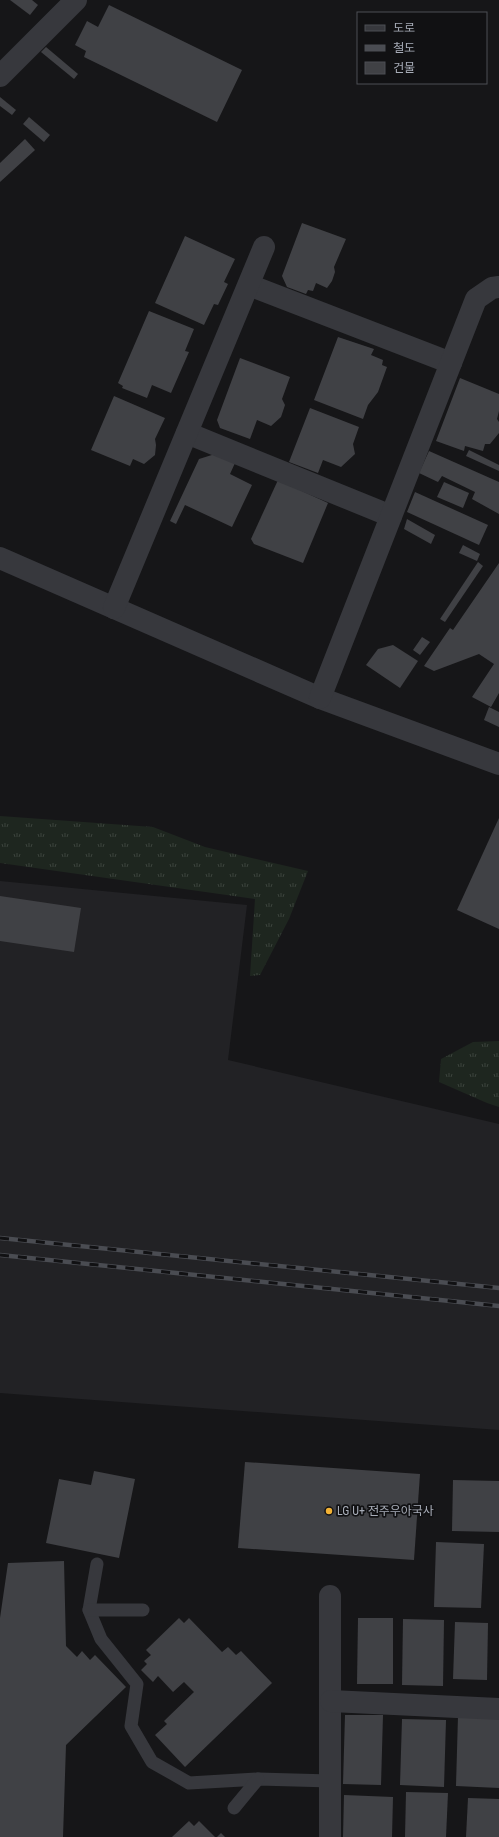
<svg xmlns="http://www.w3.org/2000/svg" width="499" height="1837" viewBox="0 0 499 1837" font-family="'Roboto Condensed','Noto Sans KR',sans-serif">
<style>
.built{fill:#222225}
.grass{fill:url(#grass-tufts)}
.building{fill:#404145}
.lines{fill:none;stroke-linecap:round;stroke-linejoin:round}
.lane{stroke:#37383d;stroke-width:13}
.street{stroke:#37383d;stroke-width:22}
.rail-casing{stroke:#4a4c52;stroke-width:4.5}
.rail{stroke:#111113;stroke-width:3;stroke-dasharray:9;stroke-linecap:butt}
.poi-dot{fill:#f2b134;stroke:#111113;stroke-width:1.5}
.labels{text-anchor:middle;stroke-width:3.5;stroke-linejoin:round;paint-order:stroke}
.poi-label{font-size:12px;fill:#a8adb8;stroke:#111113;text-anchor:start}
</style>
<defs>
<pattern id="grass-tufts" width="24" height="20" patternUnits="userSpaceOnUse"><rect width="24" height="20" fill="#1e261f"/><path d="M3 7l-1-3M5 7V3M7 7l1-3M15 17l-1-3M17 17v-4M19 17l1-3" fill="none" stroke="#3c433d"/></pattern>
</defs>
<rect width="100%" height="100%" fill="#161618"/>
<path class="built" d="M0,881L247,905L228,1060L499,1124V1430L0,1393Z"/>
<g class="grass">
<path d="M0,816L153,827L205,847L308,871L289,919L260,975L250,976L255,899L0,863Z"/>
<path d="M499,1041V1107L487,1103L439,1082L441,1059L473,1042Z"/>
</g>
<g class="building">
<path d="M10,0H32L38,5L30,15Z"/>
<path d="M109,5L242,70L217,122L84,57L86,51L75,45L87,21L98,27Z"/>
<path d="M46,47L78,74L74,79L41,52Z"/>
<path d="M0,97L16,110L12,115L0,106Z"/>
<path d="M29,117L50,135L44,142L23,124Z"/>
<path d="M25,139L35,150L0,182V163Z"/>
<path d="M302,223L346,239L334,267L335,272L332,281L327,288L316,283L313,291L308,290L306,294L287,287L282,276Z"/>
<path d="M185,236L235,259L224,282L228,284L218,305L214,304L204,325L155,303Z"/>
<path d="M149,311L194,329L185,351L189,352L171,393L152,385L147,398L122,388L123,386L118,383Z"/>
<path d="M338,337L374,349L371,355L383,360L382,365L387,367L378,392L368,405L363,419L314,400Z"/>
<path d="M240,358L290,377L282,399L285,405L281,417L271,426L257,420L250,439L220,428L217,420Z"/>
<path d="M460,378L499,394V411L497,419L499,422V433L490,444H485L483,451L465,446L464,451L436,441Z"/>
<path d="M114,396L165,418L155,439L156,445L155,455L144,464L133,459L130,466L91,450Z"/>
<path d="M310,408L359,427L353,444L355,454L341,467L323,460L318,473L289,462Z"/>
<path d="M469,450L499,465V471L466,456Z"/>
<path d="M429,451L499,482V514L472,499L475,492L442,476L438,482L419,473Z"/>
<path d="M215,454L235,463L230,474L252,485L232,527L185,505L176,524L170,521L199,459Z"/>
<path d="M278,480L328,503L303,563L254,544L251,539Z"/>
<path d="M444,482L469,493L463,508L437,497Z"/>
<path d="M415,492L488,525L479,545L407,512Z"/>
<path d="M407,519L435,535L431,544L404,529Z"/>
<path d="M463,545L480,554L477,561L459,553Z"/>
<path d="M478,562L483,566L445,622L440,619Z"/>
<path d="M499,563V693L491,707L472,697L494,664L479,654L434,671L424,666L450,628L453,630Z"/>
<path d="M422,637L430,642L420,655L413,650Z"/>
<path d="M393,645L418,661L400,688L366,665L378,649Z"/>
<path d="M489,707L499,712V727L484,720Z"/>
<path d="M499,818V929L457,910Z"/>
<path d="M0,896L81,908L74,952L0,941Z"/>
<path d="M245,1462L420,1474L414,1560L238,1548Z"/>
<path d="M94,1471L135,1479L119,1558L46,1543L59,1479L91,1485Z"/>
<path d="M453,1480L499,1481V1532L452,1531Z"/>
<path d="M436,1542L484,1544L481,1608L434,1607Z"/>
<path d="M64,1561L66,1646L77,1657L82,1651L90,1660L95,1655L126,1687L66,1745L63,1837H0V1618L8,1563Z"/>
<path d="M179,1618L184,1623L189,1618L222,1652L228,1647L236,1655L241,1651L272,1683L185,1767L155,1735L167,1724L164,1721L194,1692L184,1682L173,1692L158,1676L153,1682L141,1670L147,1664L144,1661L151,1655L146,1650Z"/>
<path d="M358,1618H393V1684H357Z"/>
<path d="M403,1619L444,1620L443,1686L402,1685Z"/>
<path d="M455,1622L488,1623L487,1680L453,1679Z"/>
<path d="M345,1715H383L381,1785L343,1784Z"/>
<path d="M458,1716L499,1717V1788L456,1786Z"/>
<path d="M402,1719L446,1720L444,1787L400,1785Z"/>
<path d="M406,1792L448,1793L446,1837H405Z"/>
<path d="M344,1795L393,1797L392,1837H343Z"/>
<path d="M468,1798L499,1799V1837H466Z"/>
<path d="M189,1821L194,1826L199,1821L215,1837H172Z"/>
<path d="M221,1833L225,1837H217Z"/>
</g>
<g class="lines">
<g class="lane">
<path d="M97,1564L89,1610L101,1639L137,1684L131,1726L152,1762L189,1783L258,1779L331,1781"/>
<path d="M89,1610H143"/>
<path d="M234,1808L258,1779"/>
</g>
<g class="street">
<path d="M0,76L76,0"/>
<path d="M249,285L451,363"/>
<path d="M187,433L391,516"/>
<path d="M0,558L320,698L499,764"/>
<path d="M114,608L264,247"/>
<path d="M320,698L476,299L492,288L499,287"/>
<path d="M330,1596V1837"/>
<path d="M331,1701L499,1709"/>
</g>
<g class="rail-casing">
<g id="rail">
<path d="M0,1238L499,1288"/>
<path d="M0,1255L499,1306"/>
</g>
</g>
<use href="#rail" class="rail"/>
</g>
<circle class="poi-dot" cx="329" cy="1511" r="4"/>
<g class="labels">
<g class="poi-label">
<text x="337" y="1515">LG U+ 전주우아국사</text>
</g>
</g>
<rect x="357" y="12" width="130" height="72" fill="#111113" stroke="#4d4f55"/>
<rect x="365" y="25" width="20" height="6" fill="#37383d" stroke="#4d4f55"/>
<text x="393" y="32" font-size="12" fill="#a8adb8">도로</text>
<rect x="365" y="45" width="20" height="6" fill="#4a4c52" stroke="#4d4f55"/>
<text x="393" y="52" font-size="12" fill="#a8adb8">철도</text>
<rect x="365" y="62" width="20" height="12" fill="#404145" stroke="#4d4f55"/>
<text x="393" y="72" font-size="12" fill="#a8adb8">건물</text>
</svg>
